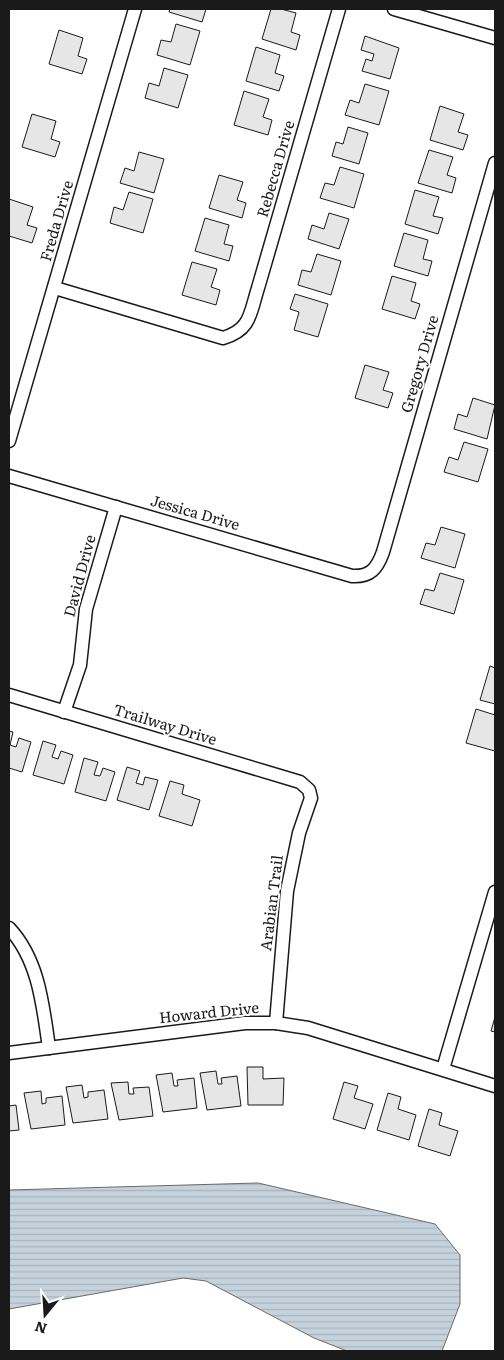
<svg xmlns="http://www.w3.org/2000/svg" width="504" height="1360" viewBox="0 0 504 1360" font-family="Literata,serif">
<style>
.water{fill:url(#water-rules);stroke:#6a6a6a}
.building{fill:#e6e6e6;stroke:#1a1a1a}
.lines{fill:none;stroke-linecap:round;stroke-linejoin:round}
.minor-casing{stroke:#1a1a1a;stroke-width:15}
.minor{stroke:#fff;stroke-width:12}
.labels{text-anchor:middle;stroke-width:4;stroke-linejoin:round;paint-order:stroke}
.street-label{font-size:15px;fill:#1a1a1a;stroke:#fff}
</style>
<defs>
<pattern id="water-rules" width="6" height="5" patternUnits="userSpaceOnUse" patternTransform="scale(1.25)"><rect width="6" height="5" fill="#c6d2dc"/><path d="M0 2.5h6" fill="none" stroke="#aab4bc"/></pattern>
</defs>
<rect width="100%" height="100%" fill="#fff"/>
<path class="water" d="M258,1183L435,1224L460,1255V1304L442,1351H347L314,1338L206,1281L183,1278L9,1309V1190Z"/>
<g class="building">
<path d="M170,9H206L202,22L169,12Z"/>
<path d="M271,9H281L296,13L291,32L300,35L296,50L262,39Z"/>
<path d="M176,24L200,31L190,65L157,55L161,40L171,42Z"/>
<path d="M59,30L83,38L78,56L87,59L82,74L49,64Z"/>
<path d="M365,36L399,48L390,79L362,71L366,59L372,61L374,54L361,50Z"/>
<path d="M256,47L280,55L275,73L284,76L279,91L246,81Z"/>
<path d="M164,68L188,75L178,108L145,98L149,83L159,86Z"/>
<path d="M365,84L389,91L379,125L345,115L350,100L359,103Z"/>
<path d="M244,91L269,99L263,117L272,120L268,135L234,125Z"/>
<path d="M440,106L464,114L458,132L468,135L463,150L430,140Z"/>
<path d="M32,114L56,121L51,139L60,142L55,157L22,147Z"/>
<path d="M348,127L368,133L359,164L332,156L336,142L343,144Z"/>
<path d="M429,150L453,157L447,175L456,178L452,193L418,183Z"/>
<path d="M139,152L164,159L154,193L120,183L125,168L134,171Z"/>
<path d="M340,167L364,174L354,208L320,198L325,183L334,185Z"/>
<path d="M219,175L243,182L237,200L246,203L242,218L209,208Z"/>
<path d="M415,190L439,197L433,216L443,218L438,234L405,224Z"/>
<path d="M129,192L153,199L143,233L110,223L114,207L123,210Z"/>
<path d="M9,199L33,207L27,225L37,228L32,243L9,236Z"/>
<path d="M329,213L349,219L339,249L308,239L312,225L324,229Z"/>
<path d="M205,218L229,225L224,244L233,246L229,261L195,251Z"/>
<path d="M404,233L428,240L423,259L432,261L428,276L394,266Z"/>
<path d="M317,254L341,261L331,295L298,285L302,270L311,272Z"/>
<path d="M192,262L217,269L211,287L220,290L216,305L182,295Z"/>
<path d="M392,276L416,283L411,301L420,304L415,319L382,309Z"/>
<path d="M295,294L328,304L318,337L294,330L299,312L290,309Z"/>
<path d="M365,365L389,372L383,390L393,393L388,408L355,398Z"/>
<path d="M473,398L495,405L487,439L454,429L458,414L467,417Z"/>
<path d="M464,442L488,449L478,482L444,472L449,457L458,460Z"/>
<path d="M441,527L465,534L455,568L421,558L426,543L435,545Z"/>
<path d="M440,573L464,580L454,614L420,604L425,589L434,591Z"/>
<path d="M490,666L495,668V704L480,700Z"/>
<path d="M476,709L495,715V751L466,743Z"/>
<path d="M9,731L13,732L10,745L16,747L19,738L31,742L22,772L9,768Z"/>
<path d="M43,741L56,745L52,757L58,759L61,751L73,755L64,784L33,775Z"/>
<path d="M84,758L98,762L94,775L100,776L103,768L115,772L106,801L75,792Z"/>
<path d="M127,767L140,771L136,783L143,785L145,777L158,780L149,810L117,800Z"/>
<path d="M170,781L184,785L182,794L200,800L192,826L159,816Z"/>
<path d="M495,1017V1032L491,1031Z"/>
<path d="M247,1067H263V1079L284,1078L283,1105H248Z"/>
<path d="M216,1071L218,1084H222L221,1078L237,1076L241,1106L207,1110L200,1073Z"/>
<path d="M172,1073L174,1086H178L177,1080L194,1078L197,1108L163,1112L156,1075Z"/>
<path d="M128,1082L129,1094H134L133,1088L149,1087L153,1116L119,1120L111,1083Z"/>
<path d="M344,1082L358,1086L354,1098L373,1104L365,1129L333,1119Z"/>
<path d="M82,1085L84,1098L88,1097V1092L104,1090L108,1119L73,1123L66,1087Z"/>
<path d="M41,1091L42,1104L46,1103V1098L62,1096L65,1125L31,1129L24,1093Z"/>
<path d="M388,1093L401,1097L398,1109L416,1115L409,1140L377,1130Z"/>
<path d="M16,1105L19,1130L9,1131V1106Z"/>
<path d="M429,1109L442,1113L439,1125L458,1131L450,1156L418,1146Z"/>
</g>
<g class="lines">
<g class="minor-casing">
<g id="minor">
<path d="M394,9L495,38"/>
<path d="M55,288L223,338C251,330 250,313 258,288L339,9"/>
<path d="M9,441L135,9"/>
<path d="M9,476L352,576C370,577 377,569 383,552L495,163"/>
<path d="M9,695L300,782L309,790L311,798L299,833L287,891L276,1023"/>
<path d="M64,712L80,665L86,609L116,507"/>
<path d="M9,928C39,960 43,1006 49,1048"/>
<path d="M9,1053L245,1023H276L308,1028L495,1086"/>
<path d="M443,1069L495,892"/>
</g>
</g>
<use href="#minor" class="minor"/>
</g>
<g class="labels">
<g class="street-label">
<text transform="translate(276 169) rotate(-74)" y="5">Rebecca Drive</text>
<text transform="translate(57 221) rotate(-74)" y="5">Freda Drive</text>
<text transform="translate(420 364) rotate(-74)" y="5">Gregory Drive</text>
<text transform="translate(195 513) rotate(16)" y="5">Jessica Drive</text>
<text transform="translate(80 576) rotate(-75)" y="5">David Drive</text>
<text transform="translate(165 725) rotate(17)" y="5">Trailway Drive</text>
<text transform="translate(272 903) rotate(-83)" y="5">Arabian Trail</text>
<text transform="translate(209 1013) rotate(-6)" y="5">Howard Drive</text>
</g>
</g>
<rect width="504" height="1360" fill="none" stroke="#1a1a1a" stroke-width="20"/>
<g transform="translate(45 1315) rotate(198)" stroke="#ffffff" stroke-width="4" paint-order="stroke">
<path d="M0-4L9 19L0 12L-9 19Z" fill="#1a1a1a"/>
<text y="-8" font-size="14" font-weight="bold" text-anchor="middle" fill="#1a1a1a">N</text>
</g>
</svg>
